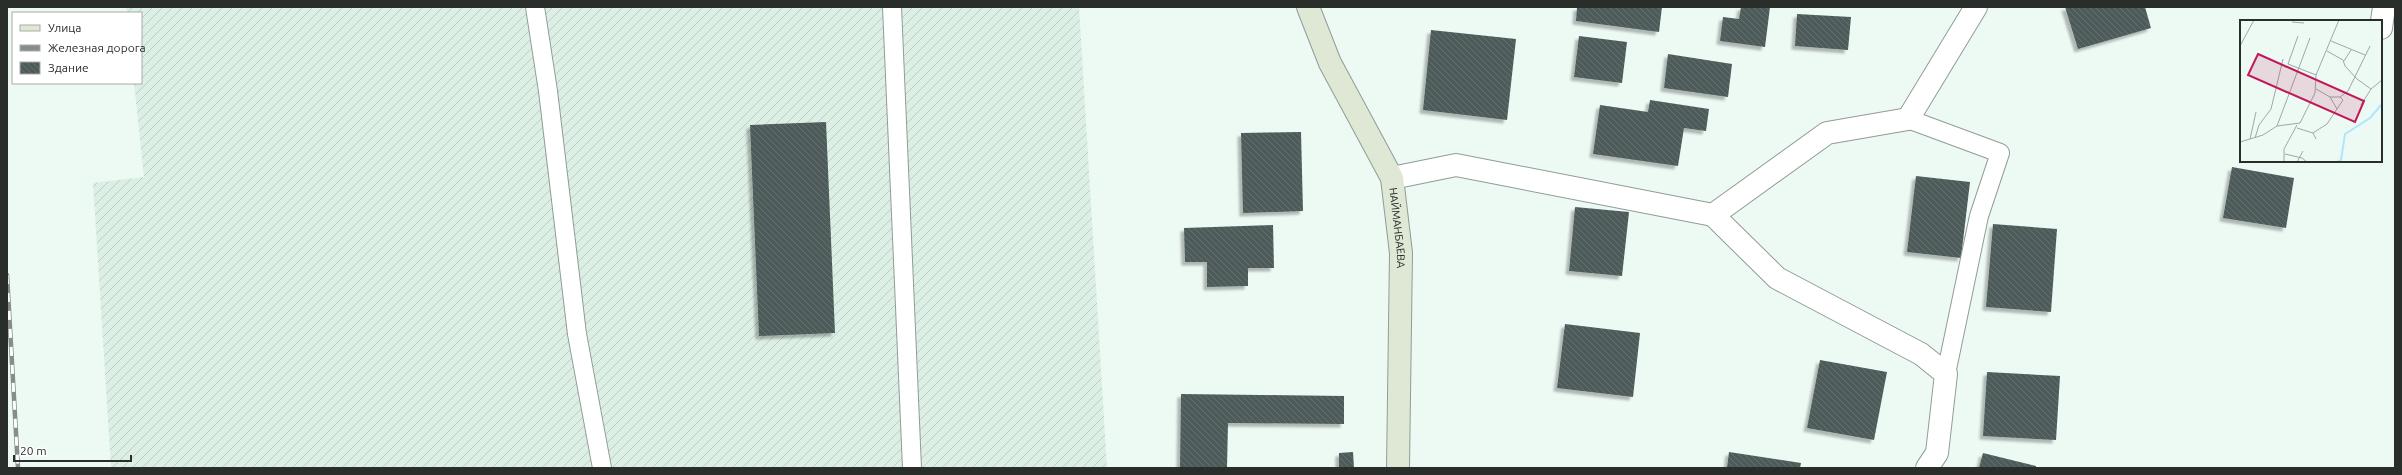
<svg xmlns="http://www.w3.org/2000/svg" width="2402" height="475" viewBox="0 0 2402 475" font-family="Ubuntu,sans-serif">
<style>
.industrial{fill:url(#industrial-furrows)}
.building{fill:url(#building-back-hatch);filter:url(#shadow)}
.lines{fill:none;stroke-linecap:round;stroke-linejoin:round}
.lane-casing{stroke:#919c96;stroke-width:20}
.street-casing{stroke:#919c96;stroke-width:24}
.secondary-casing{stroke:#919c96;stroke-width:24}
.lane{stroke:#fff;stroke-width:18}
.street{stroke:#fff;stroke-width:22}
.secondary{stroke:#dfe8d5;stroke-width:22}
.rail-casing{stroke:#868e89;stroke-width:4.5}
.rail{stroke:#fff;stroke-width:3;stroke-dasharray:9;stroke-linecap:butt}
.labels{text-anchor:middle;stroke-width:4;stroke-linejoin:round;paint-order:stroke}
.street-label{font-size:11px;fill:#292e2b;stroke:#fff}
.inset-river{fill:none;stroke:#ade7ff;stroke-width:2}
.inset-road{fill:none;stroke:#9fa8a3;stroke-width:1}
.view{fill:#c2185b;fill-opacity:0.15;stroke:#c2185b;stroke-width:2}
.inset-edge{fill:none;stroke:#292e2b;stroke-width:2}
</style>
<defs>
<pattern id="industrial-furrows" width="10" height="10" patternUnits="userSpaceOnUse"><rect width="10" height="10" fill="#dcefe4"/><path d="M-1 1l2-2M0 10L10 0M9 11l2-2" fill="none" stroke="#bdcdc4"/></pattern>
<pattern id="building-back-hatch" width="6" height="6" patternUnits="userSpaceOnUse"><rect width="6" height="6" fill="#4e5b5a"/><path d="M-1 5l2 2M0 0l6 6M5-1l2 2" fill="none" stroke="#656f6e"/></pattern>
<filter id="shadow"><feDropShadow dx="-3.5" dy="3.5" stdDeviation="1" flood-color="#0004"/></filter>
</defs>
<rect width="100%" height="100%" fill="#edf9f3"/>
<path class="industrial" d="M126,7H1079L1107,468H111L93,183L144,177L134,83H141V13H127Z"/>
<g class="building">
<path d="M1577,7H1662L1659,32L1576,21Z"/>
<path d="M1741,7H1770L1765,47L1720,41L1723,17L1739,19Z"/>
<path d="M2065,7H2145L2151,28L2078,49Z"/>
<path d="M1797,14L1851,17L1848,50L1795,46Z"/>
<path d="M1431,30L1516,39L1507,120L1423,110Z"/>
<path d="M1579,36L1627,42L1622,83L1574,77Z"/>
<path d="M1668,54L1732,64L1728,97L1664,88Z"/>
<path d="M1650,100L1709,109L1706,131L1684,128L1678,166L1593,154L1600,105L1648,112Z"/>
<path d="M826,122L835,333L759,336L750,125Z"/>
<path d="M1301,132L1303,211L1243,213L1241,133Z"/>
<path d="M2232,167L2294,178L2286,228L2223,218Z"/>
<path d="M1916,176L1970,182L1961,258L1907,252Z"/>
<path d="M1575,207L1629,212L1622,276L1569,271Z"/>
<path d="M1993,224L2057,229L2051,312L1986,307Z"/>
<path d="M1273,225L1274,268H1248V286L1207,287V262H1185L1184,228Z"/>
<path d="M1565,324L1640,333L1633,397L1557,388Z"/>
<path d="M1820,360L1887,372L1874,440L1807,428Z"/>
<path d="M1987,372L2060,376L2056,440L1983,436Z"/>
<path d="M1181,394L1344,396V424L1228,423L1227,468H1180Z"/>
<path d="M1353,452L1354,468H1339V453Z"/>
<path d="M1729,452L1801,463L1800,468H1727Z"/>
<path d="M1983,453L2036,466V468H1979Z"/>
</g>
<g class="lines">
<g class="lane-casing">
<g id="lane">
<path d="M535,7L548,91L577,334L602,468"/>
<path d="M892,7L912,468"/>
<path d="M1908,119L2000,153L1979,216L1946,374"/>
</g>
</g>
<g class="street-casing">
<g id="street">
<path d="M2381,28L2384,7"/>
<path d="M1392,178L1456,165L1713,215L1827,133L1908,119L1976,7"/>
<path d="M1713,215L1777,278L1921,354L1946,374L1937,453L1927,468"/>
</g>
</g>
<g class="secondary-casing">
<g id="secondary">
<path id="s1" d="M1308,7L1330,63L1392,178L1401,253L1398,468"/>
</g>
</g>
<use href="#lane" class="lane"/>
<use href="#street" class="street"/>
<use href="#secondary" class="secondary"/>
<g class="rail-casing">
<path id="rail" d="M7,275L18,468"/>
</g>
<use href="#rail" class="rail"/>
</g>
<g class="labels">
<g class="street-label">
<text dy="4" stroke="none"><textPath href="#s1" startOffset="241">НАЙМАНБАЕВА</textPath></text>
</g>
</g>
<g transform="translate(2240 20)">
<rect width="142" height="142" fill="#edf9f3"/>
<path class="inset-river" d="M97,142L101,140L105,114L130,98L142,84"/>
<path class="inset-road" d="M52,2L64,3M58,16L48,44L76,55M91,21L125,35M0,26L14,0M87,31L103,40L105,46L117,59L131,69M104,41L111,30M76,69L90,77H100L108,71L130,26M90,77L97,89M121,85L131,69L142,60M37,106L70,18M57,108L73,113L76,119M73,113L87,104L103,80L100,77M15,118L19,105L31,89L43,39M10,119L16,92M0,122L23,115L37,106L60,103L75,73L76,55L99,0M45,134L62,138L67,142M44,142V129L57,105M57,142L63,131"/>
<path class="view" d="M18,34L124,81L115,102L8,55Z"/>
<rect width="142" height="142" class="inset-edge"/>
</g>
<rect width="2402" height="475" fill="none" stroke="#292e2b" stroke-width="16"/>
<rect x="12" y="12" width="130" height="72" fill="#ffffff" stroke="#a9abaa"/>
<rect x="20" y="25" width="20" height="6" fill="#dfe8d5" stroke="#a9abaa"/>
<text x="48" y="32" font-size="12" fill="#292e2b">Улица</text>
<rect x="20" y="45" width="20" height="6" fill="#868e89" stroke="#a9abaa"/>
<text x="48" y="52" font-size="12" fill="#292e2b">Железная дорога</text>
<rect x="20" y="62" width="20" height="12" fill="url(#building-back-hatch)" stroke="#a9abaa"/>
<text x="48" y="72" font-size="12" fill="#292e2b">Здание</text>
<path d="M14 455v6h117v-6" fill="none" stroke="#292e2b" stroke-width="2"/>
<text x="20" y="455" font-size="12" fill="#292e2b" stroke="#ffffff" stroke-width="3" paint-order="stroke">20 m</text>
</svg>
